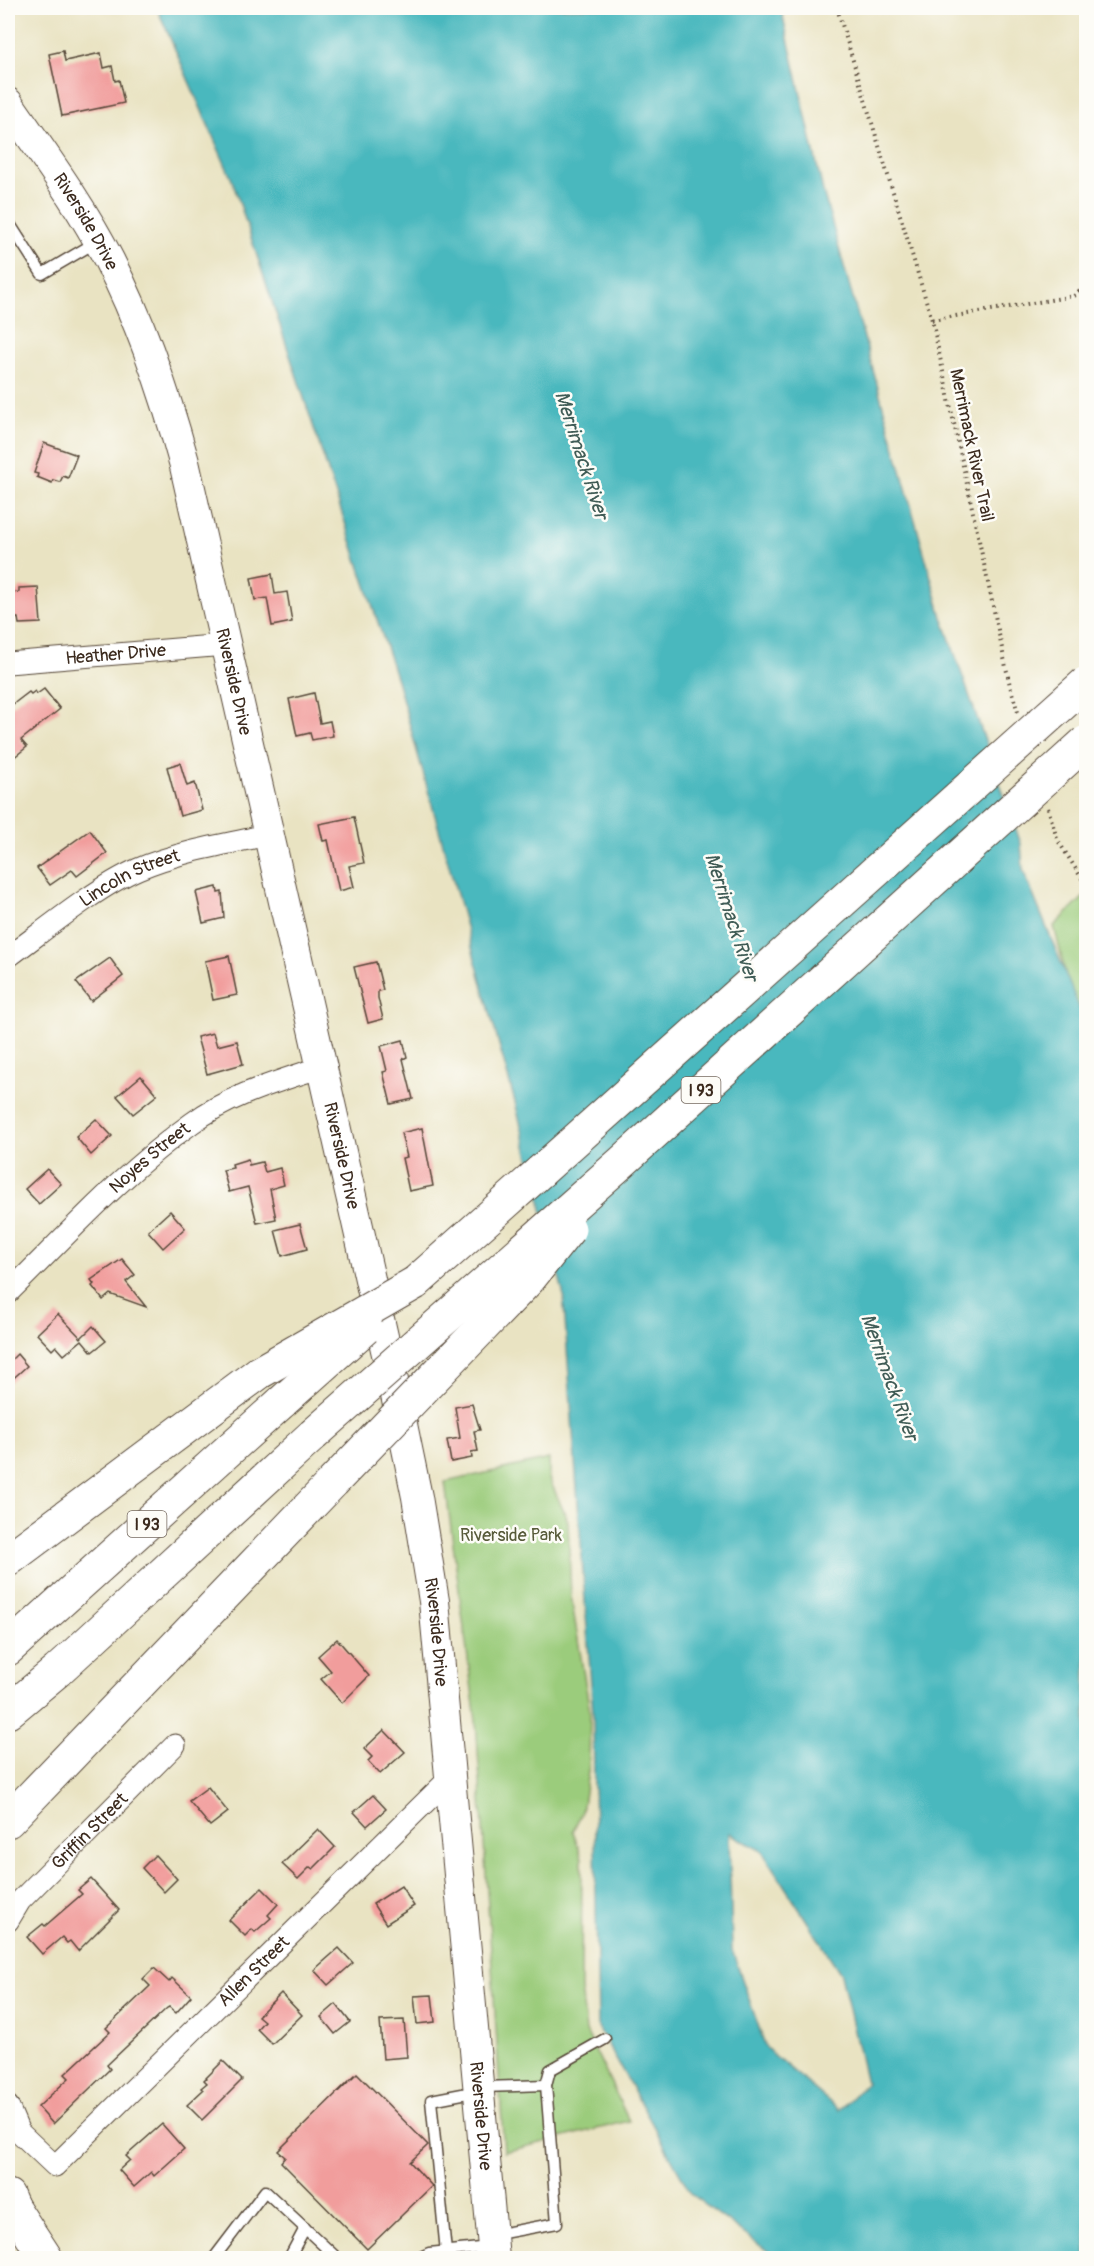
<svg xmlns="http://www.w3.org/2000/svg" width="1094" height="2266" viewBox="0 0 1094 2266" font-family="Pangolin,sans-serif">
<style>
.green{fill:#9bcc7b;stroke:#6b7b4c;stroke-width:1.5}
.water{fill:#48b8be;stroke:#42716e;stroke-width:1.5;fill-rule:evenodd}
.building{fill:#f19d9c}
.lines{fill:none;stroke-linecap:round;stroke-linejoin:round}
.service-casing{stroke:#554637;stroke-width:13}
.minor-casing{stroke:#554637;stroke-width:23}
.secondary-casing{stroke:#554637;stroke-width:32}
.primary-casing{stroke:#554637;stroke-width:35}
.motorway-casing{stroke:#554637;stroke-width:35}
.path{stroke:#554637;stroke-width:4;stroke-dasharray:1.5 4.5;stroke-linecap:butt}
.service{stroke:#fff;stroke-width:10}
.minor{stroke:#fff;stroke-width:21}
.secondary{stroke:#fff;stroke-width:30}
.primary{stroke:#fff;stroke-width:33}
.motorway{stroke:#fff;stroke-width:33}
.motorway-bridge-casing{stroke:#554637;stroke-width:35;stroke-linecap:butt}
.motorway-bridge{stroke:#fff;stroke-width:33}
.labels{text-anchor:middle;stroke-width:5;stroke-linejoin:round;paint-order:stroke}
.shield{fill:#fdfcf7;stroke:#75695f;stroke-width:1.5}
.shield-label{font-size:16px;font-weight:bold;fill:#3b2a1e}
.street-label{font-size:18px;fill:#3b2a1e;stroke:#fdfcf7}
.park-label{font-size:18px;fill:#585b3a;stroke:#fdfcf7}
.water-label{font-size:20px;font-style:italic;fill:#405c56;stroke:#fdfcf7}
</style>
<rect width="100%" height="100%" fill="#fdfcf7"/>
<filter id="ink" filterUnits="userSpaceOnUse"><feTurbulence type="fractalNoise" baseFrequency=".0167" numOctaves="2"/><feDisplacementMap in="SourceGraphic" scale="12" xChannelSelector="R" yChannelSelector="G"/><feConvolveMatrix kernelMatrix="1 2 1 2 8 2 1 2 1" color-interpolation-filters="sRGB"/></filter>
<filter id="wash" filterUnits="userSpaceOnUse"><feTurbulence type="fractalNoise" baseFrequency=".008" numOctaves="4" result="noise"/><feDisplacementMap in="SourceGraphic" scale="24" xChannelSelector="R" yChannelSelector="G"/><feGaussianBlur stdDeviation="1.35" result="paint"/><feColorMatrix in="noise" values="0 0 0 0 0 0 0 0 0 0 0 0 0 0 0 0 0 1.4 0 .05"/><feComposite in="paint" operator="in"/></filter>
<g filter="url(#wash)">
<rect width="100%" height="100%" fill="#e9e3c2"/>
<g class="green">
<path d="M1086,895V1058L1054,926Z"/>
<path d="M549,1459V1478L568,1521L571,1597L590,1712L589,1765L582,1812L573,1831L582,1858L581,1988L586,2031L629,2121L504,2152L476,1721L445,1482Z"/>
</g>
<path class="water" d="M157,8H781L823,191L942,617L1021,844L1023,870L1086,1024V2258H777L692,2195L598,2027L593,1713L563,1292L515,1102L398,683L232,180ZM729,1833L762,1851L841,1974L866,2083L839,2110L766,2048L732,1950Z"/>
<g id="blocks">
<g class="building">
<path d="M63,51L65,61L101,53L104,68L112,66L115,81L119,80L124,103L62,116L49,54Z"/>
<path d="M44,443L77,455L68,478L63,476L60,482L53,480L52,483L37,477L38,474L34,473Z"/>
<path d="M272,574L275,594L287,592L292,622L272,626L267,598L255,600L251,578Z"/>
<path d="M38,587L41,623L19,624L18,618H9L8,593L19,592V588Z"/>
<path d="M44,689L60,709L21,740L27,747L8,762V708L29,692L31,694L35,691L37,694Z"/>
<path d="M314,693L320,723L330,721L333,736L312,740L310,733L297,736L289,699Z"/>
<path d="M180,763L187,786L195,783L202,810L180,816L167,767Z"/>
<path d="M354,817L364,863L349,866L354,887L339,891L328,840L323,841L319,824Z"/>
<path d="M90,830L107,853L77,876L72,870L50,885L37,868Z"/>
<path d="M217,887L218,893L222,892L224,918L203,923L196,892Z"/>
<path d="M229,956L237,995L213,1000L205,961Z"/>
<path d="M110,958L123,976L91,1001L76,982Z"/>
<path d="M376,962L383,990L378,991V998L383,1019L368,1023L354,967Z"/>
<path d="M213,1033L217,1046L237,1041L243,1064L207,1074L197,1037Z"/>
<path d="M403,1040L407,1057L403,1059L413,1099L391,1104L383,1072L387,1071L381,1046Z"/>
<path d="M141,1076L157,1095L133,1114L117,1096Z"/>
<path d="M96,1119L112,1136L91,1155L76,1137Z"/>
<path d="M422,1128L433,1186L409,1191L402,1158L407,1157L401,1133Z"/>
<path d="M248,1159L249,1165L262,1162L265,1172L280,1168L284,1185L270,1189L276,1219L257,1223L248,1187L229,1192L223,1170L233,1168L232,1164Z"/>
<path d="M47,1169L61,1184L39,1204L25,1189Z"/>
<path d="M170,1211L185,1228L163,1248L148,1231Z"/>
<path d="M300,1224L307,1249L282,1256L275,1230Z"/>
<path d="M122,1259L135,1275L126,1282L146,1307L110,1294L103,1300L92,1286L94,1284L91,1280Z"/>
<path d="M58,1314L81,1338L93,1326L106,1341L92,1352L82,1340L64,1355L56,1346L52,1350L37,1334Z"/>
<path d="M17,1354L27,1366L8,1383V1363Z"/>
<path d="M472,1404L480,1430L474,1431L478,1451L471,1452L472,1458L451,1462L447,1440L460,1438L455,1407Z"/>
<path d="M337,1639L369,1676L342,1703L321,1679L331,1671L318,1656Z"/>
<path d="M384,1730L405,1752L380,1774L368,1761L372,1757L364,1749Z"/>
<path d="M208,1787L228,1812L210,1826L189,1801Z"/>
<path d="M373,1795L386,1809L367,1826L354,1812Z"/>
<path d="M318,1829L335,1847L313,1869L310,1867L298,1879L282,1864Z"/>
<path d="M155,1855L177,1879L164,1892L142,1868Z"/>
<path d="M91,1879L119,1910L78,1951L70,1941L67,1943L62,1937L42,1954L27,1937L43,1924L45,1926L82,1894L78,1890Z"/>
<path d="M401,1886L414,1906L386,1924L373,1904Z"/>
<path d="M262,1888L278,1904L268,1915L271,1918L255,1932L252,1929L245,1936L229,1920Z"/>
<path d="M339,1948L353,1963L328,1985L314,1970Z"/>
<path d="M154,1968L169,1982L172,1978L191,1996L176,2013L169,2007L167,2008L107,2065L110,2069L53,2124L38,2107L69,2078L65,2074L110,2032L106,2028L150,1986L143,1979Z"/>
<path d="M281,1993L302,2015L272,2044L257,2029L264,2021L258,2016Z"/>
<path d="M432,1995L435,2022L417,2024L414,1996Z"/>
<path d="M336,2004L350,2022L335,2034L321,2017Z"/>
<path d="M404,2020L407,2057L383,2059L380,2021Z"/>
<path d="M223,2061L242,2080L202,2120L187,2105L203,2090L201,2088L207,2083L204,2080Z"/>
<path d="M357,2073L428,2145L410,2162L432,2186L367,2249L281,2162L285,2157L278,2151Z"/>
<path d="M162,2124L184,2149L154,2176L151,2172L134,2187L119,2170L130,2160L126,2156Z"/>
</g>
</g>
</g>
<g filter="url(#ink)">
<use href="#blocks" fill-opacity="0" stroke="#554637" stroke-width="1.5"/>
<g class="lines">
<g class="service-casing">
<g id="service">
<path d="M8,221L42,274L98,241"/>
<path d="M481,2087L546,2085"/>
<path d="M493,2235L557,2223L546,2085L550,2070L605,2039"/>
<path d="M446,2252L431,2100L478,2091"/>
<path d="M214,2258L265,2191L337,2258"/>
<path d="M289,2258L305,2228"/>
<path d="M419,2258L429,2253L490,2247"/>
</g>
</g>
<g class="minor-casing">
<g id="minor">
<path id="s1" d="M8,663L225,645"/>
<path id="s2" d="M8,957C45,930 97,887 138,869C178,852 225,844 268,835"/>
<path id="s3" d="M8,1293C67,1235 125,1171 192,1123C230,1095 277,1082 321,1067"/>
<path id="s4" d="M8,1921L20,1901L175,1745"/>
<path id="s5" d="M8,2106L19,2132L55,2166L451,1777"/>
</g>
</g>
<g class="secondary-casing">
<g id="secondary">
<path id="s6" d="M8,103C43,154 81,205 109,260C142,324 165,393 184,462L392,1376L417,1497L434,1601L494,2258"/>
</g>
</g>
<g class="primary-casing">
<path id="primary" d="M8,2200L46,2258"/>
</g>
<g class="motorway-casing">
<g id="motorway">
<path d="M415,1283L541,1171"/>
<path d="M8,1560L260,1372"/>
<path d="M8,1649L283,1401"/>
<path d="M8,1712L57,1671L313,1435"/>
<path d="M8,1821L333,1482"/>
<path d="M8,2196L13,2208"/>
</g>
</g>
<g class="path">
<path d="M837,8L932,320L1010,686L1018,712"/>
<path d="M932,320L1074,296L1086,284"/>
<path d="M1048,808L1057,839L1086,885"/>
</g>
<use href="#service" class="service"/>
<use href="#minor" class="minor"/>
<use href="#secondary" class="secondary"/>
<use href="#primary" class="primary"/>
<use href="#motorway" class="motorway"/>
<g class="motorway-bridge-casing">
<g id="motorway-bridge">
<path d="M541,1171L1086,683"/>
<path d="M260,1372L415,1283"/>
<path d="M283,1401L365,1328"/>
<path d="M313,1435L622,1162L1086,742"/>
<path d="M333,1482L529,1279L569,1229"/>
</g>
</g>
<use href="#motorway-bridge" class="motorway-bridge"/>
</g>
</g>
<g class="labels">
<g class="shield">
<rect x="681.5" y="1077" width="39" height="26" rx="4.5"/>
<rect x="127.5" y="1511" width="39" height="26" rx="4.5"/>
</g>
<g class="shield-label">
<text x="701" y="1096">I 93</text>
<text x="147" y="1530">I 93</text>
</g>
<g class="street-label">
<text dy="6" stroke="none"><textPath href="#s6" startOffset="142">Riverside Drive</textPath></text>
<text transform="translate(972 445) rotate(78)" y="6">Merrimack River Trail</text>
<text dy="6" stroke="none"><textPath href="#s1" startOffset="108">Heather Drive</textPath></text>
<text dy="6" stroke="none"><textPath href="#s6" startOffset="628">Riverside Drive</textPath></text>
<text dy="6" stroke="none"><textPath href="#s2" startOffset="146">Lincoln Street</textPath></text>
<text dy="6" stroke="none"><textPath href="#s6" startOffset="1114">Riverside Drive</textPath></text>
<text dy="6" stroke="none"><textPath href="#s3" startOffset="196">Noyes Street</textPath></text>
<text dy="6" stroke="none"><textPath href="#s6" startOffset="1600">Riverside Drive</textPath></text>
<text dy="6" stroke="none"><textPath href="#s4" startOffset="122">Griffin Street</textPath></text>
<text dy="6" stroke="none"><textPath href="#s5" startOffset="356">Allen Street</textPath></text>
<text dy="6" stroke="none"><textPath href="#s6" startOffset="2086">Riverside Drive</textPath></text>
</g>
<g class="park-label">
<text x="511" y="1541">Riverside Park</text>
</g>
<g class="water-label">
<text transform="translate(582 455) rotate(72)" y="7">Merrimack River</text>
<text transform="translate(732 917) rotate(72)" y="7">Merrimack River</text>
<text transform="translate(890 1377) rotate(70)" y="7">Merrimack River</text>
</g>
</g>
<rect width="1094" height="2266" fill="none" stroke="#fdfcf7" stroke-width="30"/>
</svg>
